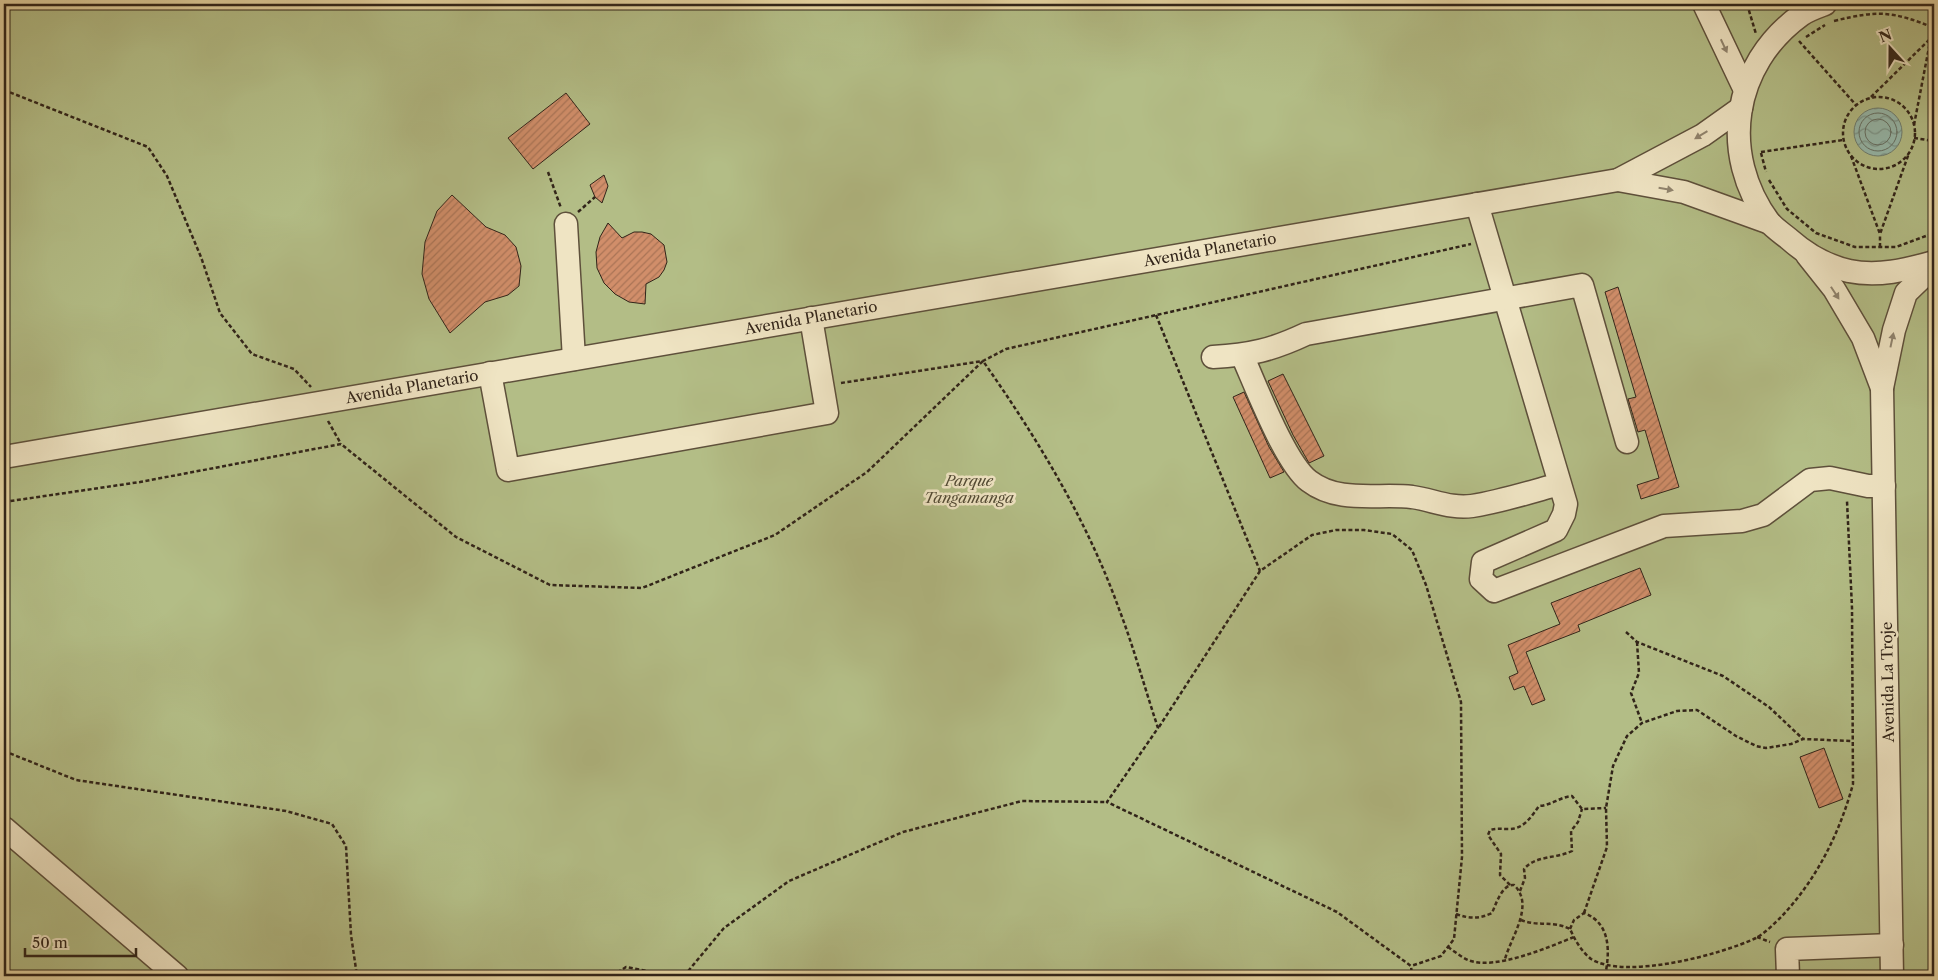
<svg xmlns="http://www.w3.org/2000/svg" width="1938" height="980" viewBox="0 0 1938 980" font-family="'Libre Caslon Text',serif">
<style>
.green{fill:#b3bd86;stroke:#727050}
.water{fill:url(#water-waves);stroke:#6e7d70}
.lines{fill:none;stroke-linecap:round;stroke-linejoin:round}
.shore{stroke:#646e62;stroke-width:1}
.building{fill:url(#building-hatch);stroke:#312419}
.minor-casing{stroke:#5e503b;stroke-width:25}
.path{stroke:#312419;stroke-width:2.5;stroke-dasharray:4 2.5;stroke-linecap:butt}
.minor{stroke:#efe4c3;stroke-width:22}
.oneway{fill:#90846e}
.labels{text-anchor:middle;stroke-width:5;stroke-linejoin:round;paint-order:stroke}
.street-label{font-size:15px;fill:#312419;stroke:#efe4c3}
.park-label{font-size:15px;font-style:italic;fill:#524a34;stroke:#efe4c3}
</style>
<defs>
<pattern id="water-waves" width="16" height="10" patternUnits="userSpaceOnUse" patternTransform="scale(1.25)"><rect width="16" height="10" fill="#96b8aa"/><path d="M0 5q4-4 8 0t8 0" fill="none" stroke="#7b958a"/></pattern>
<pattern id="building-hatch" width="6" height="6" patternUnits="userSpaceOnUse" patternTransform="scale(1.25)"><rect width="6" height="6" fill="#d18e6a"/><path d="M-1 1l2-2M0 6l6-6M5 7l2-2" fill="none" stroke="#aa7456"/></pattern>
</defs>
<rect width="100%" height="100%" fill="#e6d5a2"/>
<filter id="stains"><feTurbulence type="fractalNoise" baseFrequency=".004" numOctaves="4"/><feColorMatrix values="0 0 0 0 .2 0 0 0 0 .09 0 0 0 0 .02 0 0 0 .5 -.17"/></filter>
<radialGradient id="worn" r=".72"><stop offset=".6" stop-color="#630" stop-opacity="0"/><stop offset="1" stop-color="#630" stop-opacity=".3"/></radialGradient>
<rect class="green" x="4" y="4" width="1930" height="972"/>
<circle class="water" cx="1878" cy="132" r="24"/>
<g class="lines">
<g class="shore">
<circle cx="1878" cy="132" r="19"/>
<circle cx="1878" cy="132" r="13"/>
</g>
</g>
<g class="building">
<path d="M566,93L590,124L533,169L508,138Z"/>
<path d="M604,175L608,186L602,203L595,197L590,185Z"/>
<path d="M452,195L486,227L505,235L516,247L521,266L519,286L508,295L485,302L450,333L429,299L422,274L425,242L437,211Z"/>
<path d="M608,223L622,238L634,232H642L651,234L664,245L667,262L664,270L659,277L646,284L645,304L629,302L615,294L604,283L597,268L596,252L600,237Z"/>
<path d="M1618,287L1679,487L1641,499L1637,485L1659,478L1645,430L1638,432L1628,399L1636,397L1605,292Z"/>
<path d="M1283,374L1324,456L1309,463L1293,435L1268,381Z"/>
<path d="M1244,392L1269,447L1284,472L1270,478L1233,397Z"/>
<path d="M1640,568L1651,595L1578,625L1580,631L1526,652L1545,700L1532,705L1524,686L1514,690L1509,677L1518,673L1508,645L1560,624L1551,603Z"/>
<path d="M1824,748L1843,799L1819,808L1800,757Z"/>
</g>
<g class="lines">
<g class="minor-casing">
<g id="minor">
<path d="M1704,4L1744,88"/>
<path d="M1825,4C1817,7 1808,10 1801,15C1732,65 1719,154 1769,222C1774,228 1783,234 1789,239C1806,254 1827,266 1849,271C1878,277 1906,270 1934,262"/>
<path d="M1618,180L1684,192L1770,223"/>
<path d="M1477,204L1566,504L1564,514L1556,530L1483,562L1481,579L1494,591L1664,526L1742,521L1763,515L1810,480L1830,478L1868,486H1884"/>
<path d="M566,224L574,359"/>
<path d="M1807,255L1834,289L1863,338L1882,388"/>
<path d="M1242,355C1256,386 1285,463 1309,481C1339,504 1378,493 1412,497C1433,500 1451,509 1472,506C1498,502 1524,494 1549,487"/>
<path d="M1213,357C1250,355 1272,350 1306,334L1582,285L1627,442"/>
<path d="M490,373L508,470L827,413L811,318"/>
<path d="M4,457L1618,180L1703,135L1741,108"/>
<path d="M4,828L177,976"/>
<path d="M1788,976L1787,949L1892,945"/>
<path d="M1892,976L1882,388L1894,330L1906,293L1934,266"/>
</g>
</g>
<g class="path">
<path d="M1747,4L1756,34"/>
<path d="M1834,21C1878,10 1893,11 1934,28"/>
<path d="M1806,37L1825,25"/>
<path d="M1799,41L1856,105"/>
<path d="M4,90L148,147L167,176L201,257L220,313L252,354L294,369L311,387"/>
<path d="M1871,97L1934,35"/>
<circle cx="1879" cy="133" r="36"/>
<path d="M1914,125L1930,42"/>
<path d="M1914,138L1934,141"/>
<path d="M1761,152L1843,140"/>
<path d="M1761,153L1766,172"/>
<path d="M1851,156L1880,234L1909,153"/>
<path d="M548,172L561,208"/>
<path d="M1769,180L1787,209L1816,233L1855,247H1896L1934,233"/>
<path d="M578,212L595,197"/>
<path d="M1880,247V234"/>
<path d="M1156,315L1260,571"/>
<path d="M841,383L983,361L1006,349L1471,244"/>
<path d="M328,421L341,444"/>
<path d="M4,502L140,482L341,444L456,537L550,585L642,588L775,535L867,472L983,361C1037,438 1087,520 1119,609C1134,648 1145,689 1158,728L1107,802L1337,912L1411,966L1412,976"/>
<path d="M1626,632L1637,642L1723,676L1769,707L1803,739"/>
<path d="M1637,642L1639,673L1631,693L1642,723"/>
<path d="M1159,727L1260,571L1312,535L1336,530H1364L1392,534L1412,550L1426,585L1461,702L1462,857L1454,939L1441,956L1411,966"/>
<path d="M4,751L76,780L286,811L332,824L346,846L351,935L357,976"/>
<path d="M1510,885L1500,875L1501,854L1488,835L1490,830C1497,828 1502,829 1509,829C1524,829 1531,817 1539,806C1552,805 1560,797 1572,796L1582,809L1606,808"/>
<path d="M1520,891L1525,878L1524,869C1536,855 1556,859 1572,851L1571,831L1578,822L1582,809"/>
<path d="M1584,913L1607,847L1606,808L1613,766L1627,736L1642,723L1677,711L1697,710L1736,736L1756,746L1766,748L1791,744L1803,739L1852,741"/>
<path d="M1456,914C1470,919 1479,919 1492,913C1496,904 1502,884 1514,885C1535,905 1511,937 1505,959"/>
<path d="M1521,920C1538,927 1552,920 1570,929C1575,940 1581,951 1591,959C1625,980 1720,955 1756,938C1764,934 1775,923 1782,916C1817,879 1840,832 1853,784L1852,608L1847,501"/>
<path d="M1570,929L1574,920L1584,913C1611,923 1610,952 1605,976"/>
<path d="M1757,937L1770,942"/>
<path d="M1448,947C1454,951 1461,957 1468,960C1494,971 1549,947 1574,937"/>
<path d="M612,976L626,967L672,976"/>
<path d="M684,976L724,928L789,881L903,832L1022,801L1107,802"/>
</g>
<use href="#minor" class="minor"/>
</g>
<defs><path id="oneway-solid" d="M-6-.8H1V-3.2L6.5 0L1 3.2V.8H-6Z" transform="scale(1.25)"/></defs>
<g class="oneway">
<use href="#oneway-solid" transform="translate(1724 46) rotate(65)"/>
<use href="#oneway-solid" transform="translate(1701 135) rotate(149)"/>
<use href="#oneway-solid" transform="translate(1666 189) rotate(10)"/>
<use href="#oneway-solid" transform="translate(1835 293) rotate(57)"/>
<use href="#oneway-solid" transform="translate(1892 340) rotate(-78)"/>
</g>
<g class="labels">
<g class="street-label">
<text transform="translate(1210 250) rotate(-10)" y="5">Avenida Planetario</text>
<text transform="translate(811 318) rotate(-10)" y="5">Avenida Planetario</text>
<text transform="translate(412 387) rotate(-10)" y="5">Avenida Planetario</text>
<text transform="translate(1888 682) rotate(-91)" y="5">Avenida La Troje</text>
</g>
<g class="park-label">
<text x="969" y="486">Parque<tspan x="969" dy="17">Tangamanga</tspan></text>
</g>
</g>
<rect width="1938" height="980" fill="none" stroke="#e6d5a2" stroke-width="20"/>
<rect x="5" y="5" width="1928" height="970" fill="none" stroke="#312419" stroke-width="2.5"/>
<rect x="10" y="10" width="1918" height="960" fill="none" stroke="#312419"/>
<g transform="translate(1890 48) rotate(339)" stroke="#efe4c3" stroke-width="4" paint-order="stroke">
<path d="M0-4L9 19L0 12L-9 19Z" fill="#312419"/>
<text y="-8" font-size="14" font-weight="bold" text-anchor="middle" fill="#312419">N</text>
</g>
<path d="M25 948v8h111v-8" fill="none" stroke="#312419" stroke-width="2.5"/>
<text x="32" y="948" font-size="15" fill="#312419" stroke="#efe4c3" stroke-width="4" paint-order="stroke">50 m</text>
<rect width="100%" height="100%" filter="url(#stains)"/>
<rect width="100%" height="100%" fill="url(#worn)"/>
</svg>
